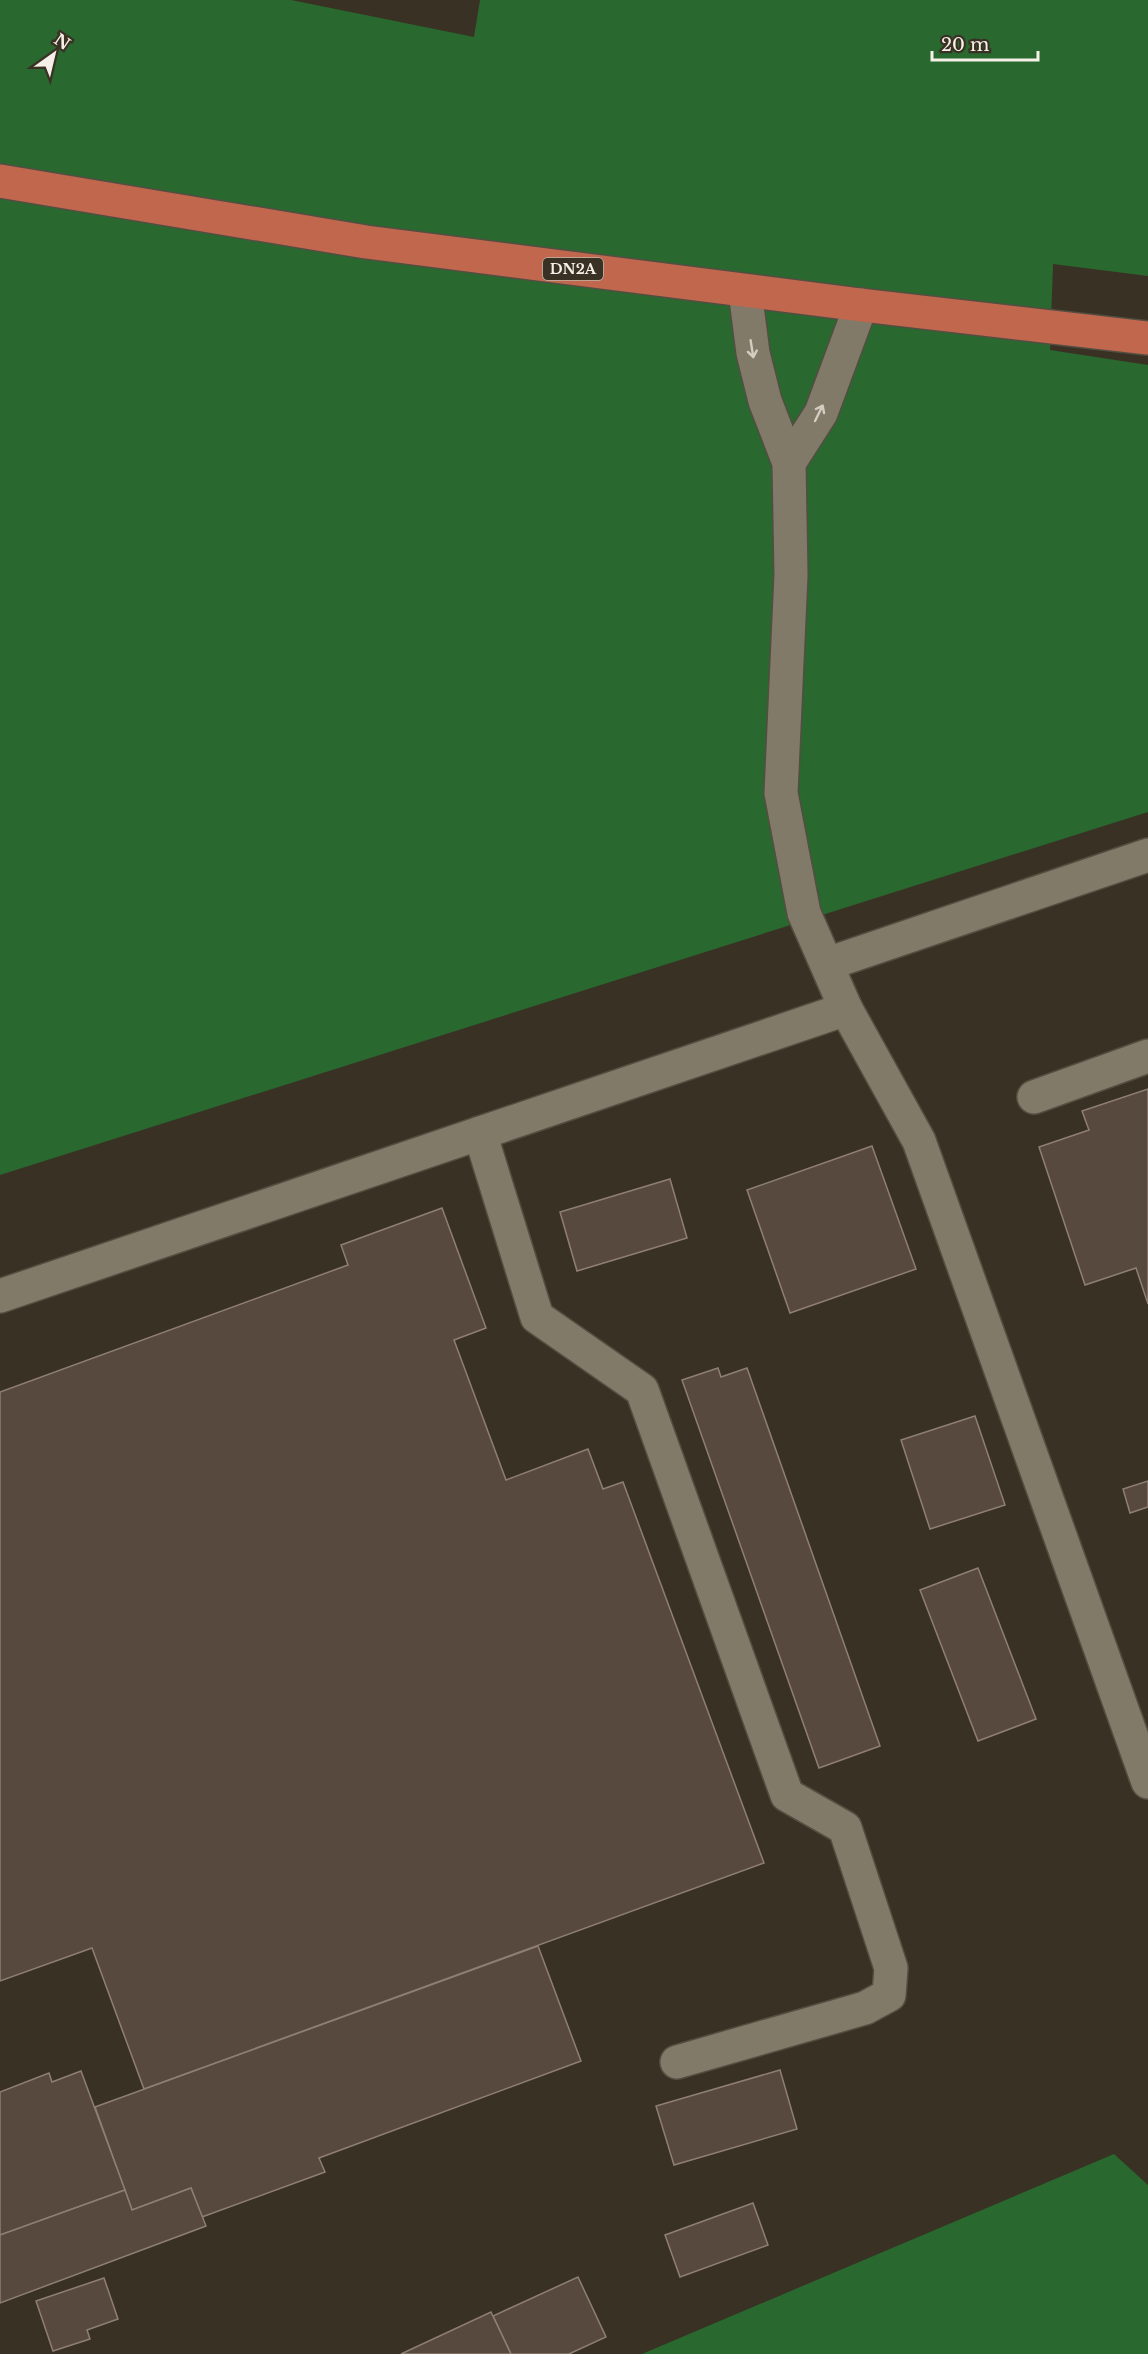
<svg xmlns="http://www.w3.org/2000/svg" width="1148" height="2354" viewBox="0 0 1148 2354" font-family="'Libre Baskerville',serif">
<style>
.green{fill:#29682f}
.building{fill:#58493f;stroke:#8f7f73;stroke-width:1.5}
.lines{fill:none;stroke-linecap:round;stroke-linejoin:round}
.minor-casing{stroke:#534e41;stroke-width:36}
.highway-casing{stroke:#534e41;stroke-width:36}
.minor{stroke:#817a69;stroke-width:33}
.highway{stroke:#c0674e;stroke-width:33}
.oneway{stroke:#d3cdc2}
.labels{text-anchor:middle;stroke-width:4.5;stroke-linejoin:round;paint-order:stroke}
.shield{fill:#393224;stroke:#bdb8ad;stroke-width:1.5}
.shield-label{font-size:14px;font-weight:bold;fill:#f6f1e8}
</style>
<rect width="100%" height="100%" fill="#393224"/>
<g class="green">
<path d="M0,0H291L474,37L480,0H1148V276L1053,264L1050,350L1148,365V812L0,1175Z"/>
<path d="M1114,2154L1148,2185V2354H642Z"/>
</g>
<g class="building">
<path d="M1148,1089V1304L1136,1268L1085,1285L1039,1147L1089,1130L1082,1111Z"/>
<path d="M872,1146L916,1269L790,1313L747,1190Z"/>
<path d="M670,1179L687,1238L577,1271L560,1212Z"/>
<path d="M442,1208L486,1328L454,1340L506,1480L588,1449L603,1489L623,1482L764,1863L144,2089L92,1948L0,1981V1392L348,1265L341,1245Z"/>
<path d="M718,1368L721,1377L747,1368L880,1746L819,1768L682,1380Z"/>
<path d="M975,1416L1005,1505L930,1529L901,1440Z"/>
<path d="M1148,1481V1507L1130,1513L1123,1489Z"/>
<path d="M978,1568L1036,1719L978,1741L920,1590Z"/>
<path d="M538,1946L581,2061L319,2158L325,2172L202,2217L191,2188L132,2210L95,2107Z"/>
<path d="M780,2070L797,2129L674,2165L656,2106Z"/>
<path d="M81,2071L125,2190L0,2235V2092L49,2073L52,2082Z"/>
<path d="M191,2188L206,2226L0,2303V2235L125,2190L132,2210Z"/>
<path d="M753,2203L768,2245L680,2277L665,2235Z"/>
<path d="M578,2277L606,2337L569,2354H511L493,2316Z"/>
<path d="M104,2278L118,2319L87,2330L90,2339L53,2351L36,2301Z"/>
<path d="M491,2312L511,2354H401Z"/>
</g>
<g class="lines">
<g class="minor-casing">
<g id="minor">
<path d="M745,291L753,353L765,401L789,463L791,575L781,793L804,913L846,1009L919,1141L1148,1782"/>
<path d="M789,463L821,413L861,305"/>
<path d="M827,964L1148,855"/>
<path d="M1034,1097L1148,1056"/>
<path d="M480,1133L537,1317L642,1390L787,1795L845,1828L891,1968L889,1995L865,2008L677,2062"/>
<path d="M0,1296L846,1009"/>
</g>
</g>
<g class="highway-casing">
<path id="highway" d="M0,181L366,242L861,305L1148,338"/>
</g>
<use href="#minor" class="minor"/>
<use href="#highway" class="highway"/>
</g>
<defs><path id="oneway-shaft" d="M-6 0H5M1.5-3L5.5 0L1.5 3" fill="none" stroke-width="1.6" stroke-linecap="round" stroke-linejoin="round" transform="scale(1.5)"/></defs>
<g class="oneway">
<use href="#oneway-shaft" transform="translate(752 349) rotate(81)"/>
<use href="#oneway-shaft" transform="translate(819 413) rotate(-64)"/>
</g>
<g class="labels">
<rect class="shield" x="543" y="258" width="60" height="22" rx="4.5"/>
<g class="shield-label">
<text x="573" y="274">DN2A</text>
</g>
</g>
<g transform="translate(54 54) rotate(34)" stroke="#393224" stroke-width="4.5" paint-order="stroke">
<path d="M0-4.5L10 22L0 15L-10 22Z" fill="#f6f1e8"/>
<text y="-9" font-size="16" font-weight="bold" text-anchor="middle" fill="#f6f1e8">N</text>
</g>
<path d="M932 51v9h106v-9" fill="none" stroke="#f6f1e8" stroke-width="3"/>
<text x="941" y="51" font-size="18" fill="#f6f1e8" stroke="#393224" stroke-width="4.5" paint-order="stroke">20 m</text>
</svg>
